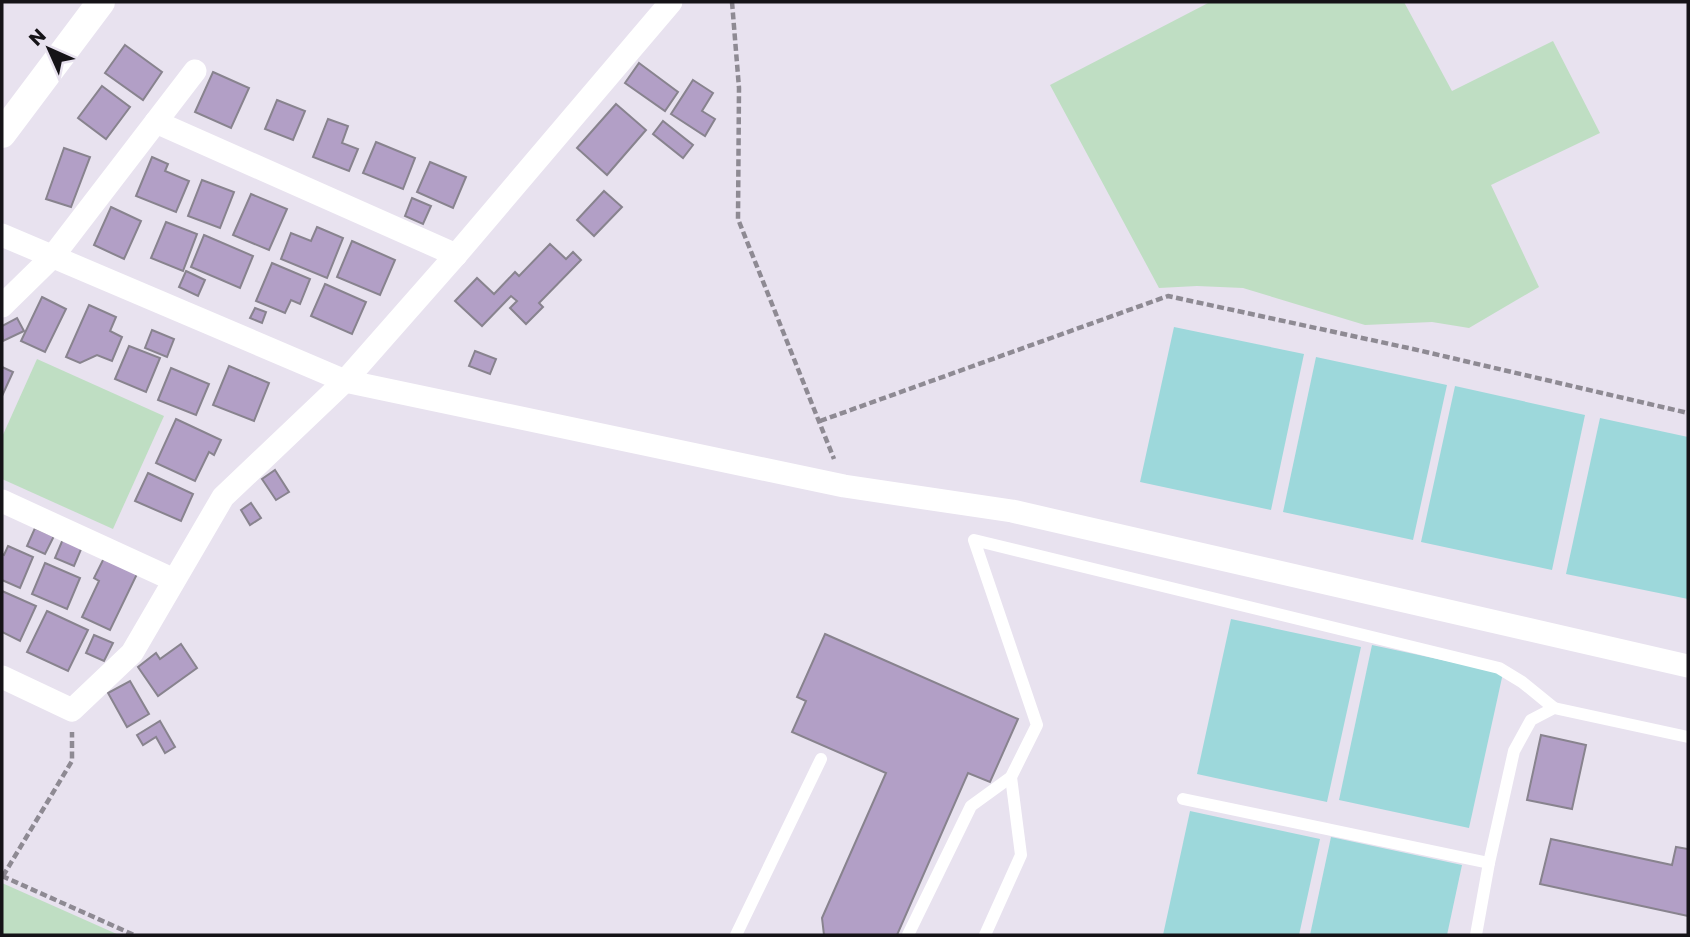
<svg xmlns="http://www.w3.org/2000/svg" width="1690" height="937" viewBox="0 0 1690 937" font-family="Poppins,sans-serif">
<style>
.green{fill:#bfdec3}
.water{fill:#9dd8db}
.building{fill:#b29fc6;stroke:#88838e;stroke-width:2}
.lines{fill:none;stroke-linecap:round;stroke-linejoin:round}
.path{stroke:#8e8a93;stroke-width:4.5;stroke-dasharray:7 3.5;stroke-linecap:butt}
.service{stroke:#fff;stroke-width:12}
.minor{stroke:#fff;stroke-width:23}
.tertiary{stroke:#fff;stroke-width:28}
</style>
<rect width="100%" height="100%" fill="#e8e2ef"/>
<g class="green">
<path d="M1210,2H1404L1452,91L1553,41L1600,133L1491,185L1539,287L1469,328L1432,322L1365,325L1243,288L1197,286L1159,288L1050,85Z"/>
<path d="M37,359L164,416L113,529L2,479V437Z"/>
<path d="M2,883L119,935H2Z"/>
</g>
<g class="water">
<path d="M1174,327L1304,354L1271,510L1140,482Z"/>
<path d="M1316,357L1447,385L1413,540L1283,512Z"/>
<path d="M1455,386L1585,415L1552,570L1421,542Z"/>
<path d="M1600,418L1688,437V599L1566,574Z"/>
<path d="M1231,619L1361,647L1327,802L1197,774Z"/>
<path d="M1372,645L1503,673L1469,828L1339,800Z"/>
<path d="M1190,811L1320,839L1299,935H1163Z"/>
<path d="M1331,837L1462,865L1447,935H1310Z"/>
</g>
<g class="building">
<path d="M125,45L162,72L143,100L105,73Z"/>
<path d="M639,63L678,92L665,111L625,83Z"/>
<path d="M213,72L249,88L231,128L195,112Z"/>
<path d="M693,80L713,93L702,111L715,119L705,136L671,114Z"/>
<path d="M102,86L130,107L106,139L78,118Z"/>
<path d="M277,100L305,111L293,140L265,129Z"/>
<path d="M616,104L646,130L607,175L577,148Z"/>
<path d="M328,119L348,126L342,143L358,149L349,171L313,157Z"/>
<path d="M663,121L693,145L683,158L653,134Z"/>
<path d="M376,142L415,158L403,189L363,173Z"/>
<path d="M64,148L90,157L71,207L46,199Z"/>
<path d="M152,157L168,164L165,171L189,181L176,212L136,196Z"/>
<path d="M430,162L466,177L453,208L417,192Z"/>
<path d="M202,180L234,192L220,228L188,216Z"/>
<path d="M604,191L622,207L594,236L577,220Z"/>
<path d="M251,194L287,209L269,250L233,235Z"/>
<path d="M412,198L431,206L423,224L405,216Z"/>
<path d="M111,207L141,221L124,259L94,245Z"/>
<path d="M166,222L197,234L183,271L151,258Z"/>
<path d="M317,227L343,238L327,278L281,259L291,233L311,241Z"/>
<path d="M204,235L253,256L240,288L191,267Z"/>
<path d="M352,241L395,260L380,295L337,277Z"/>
<path d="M550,244L566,259L573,252L581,260L539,303L543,307L526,324L510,308L517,301L511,296L482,326L455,301L477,278L494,294L515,272L519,276Z"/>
<path d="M272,263L310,279L300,304L291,300L285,313L256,301Z"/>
<path d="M186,271L205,280L198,296L179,287Z"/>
<path d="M325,284L366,302L352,334L311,316Z"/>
<path d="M42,297L66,309L45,352L21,341Z"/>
<path d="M89,305L116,317L110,331L122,337L112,361L97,355L80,363L66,357Z"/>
<path d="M255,308L266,312L262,323L250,318Z"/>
<path d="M17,318L24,331L3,341L2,326Z"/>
<path d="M152,330L174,339L167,357L145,348Z"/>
<path d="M129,346L160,358L146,392L115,379Z"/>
<path d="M475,351L496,359L490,374L469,366Z"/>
<path d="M229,366L269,383L254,421L213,405Z"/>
<path d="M2,367L13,372L2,396Z"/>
<path d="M171,368L209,384L196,415L158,400Z"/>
<path d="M176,419L221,440L214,455L209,452L195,481L156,463Z"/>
<path d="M275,470L289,492L276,500L262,479Z"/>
<path d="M148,473L193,494L181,521L135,501Z"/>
<path d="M251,503L261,518L250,525L241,510Z"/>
<path d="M35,528L54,536L45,554L27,546Z"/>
<path d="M63,539L82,547L74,566L55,558Z"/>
<path d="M8,546L33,557L20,588L2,580V554L4,555Z"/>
<path d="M104,558L137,574L110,630L82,617L99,581L94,578Z"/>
<path d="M45,563L80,578L67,609L32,594Z"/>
<path d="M2,591L36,606L20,641L2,632Z"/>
<path d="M47,611L88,630L68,671L27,652Z"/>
<path d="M825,634L1018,719L990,782L968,773L897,935H824L822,918L886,773L792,732L806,701L797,697Z"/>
<path d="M94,635L113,643L104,661L86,653Z"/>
<path d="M181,644L197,668L158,696L138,667L156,653L160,659Z"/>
<path d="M130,681L149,714L127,727L108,693Z"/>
<path d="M160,721L175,747L165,753L156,737L143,745L137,735Z"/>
<path d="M1541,735L1586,745L1572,809L1527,800Z"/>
<path d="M1551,839L1672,865L1676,847L1688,849V916L1540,884Z"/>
</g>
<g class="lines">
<g class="path">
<path d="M732,2L739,88L738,219L834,459"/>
<path d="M820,421L1168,296L1413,349L1688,413"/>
<path d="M2,876L134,935"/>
<path d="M3,876L72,761V732"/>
</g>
<g class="service">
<path d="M1183,799L1489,863"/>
<path d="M736,935L821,759"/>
<path d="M908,935L971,806L1011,777L1037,725L974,540L1499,668L1522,682L1554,708"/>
<path d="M985,935L1021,855L1011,777"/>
<path d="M1476,935L1489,863L1514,751L1531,720L1554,708L1688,737"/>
</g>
<g class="minor">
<path d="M156,122L456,255"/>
<path d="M2,235L345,381L844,486L1012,511L1688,666"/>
<path d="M2,306L53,256L195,71"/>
<path d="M2,501L174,580"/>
<path d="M2,677L72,710L132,653L223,497L345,381L456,255L671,2"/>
</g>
<path class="tertiary" d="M2,134L101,2"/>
</g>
<rect width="1690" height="937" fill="none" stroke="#151317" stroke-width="7"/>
<g transform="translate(49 49) rotate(315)" stroke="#e8e2ef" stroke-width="5" paint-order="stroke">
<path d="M0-5L12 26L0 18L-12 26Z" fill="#151317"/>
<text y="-10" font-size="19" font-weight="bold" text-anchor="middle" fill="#151317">N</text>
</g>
</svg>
